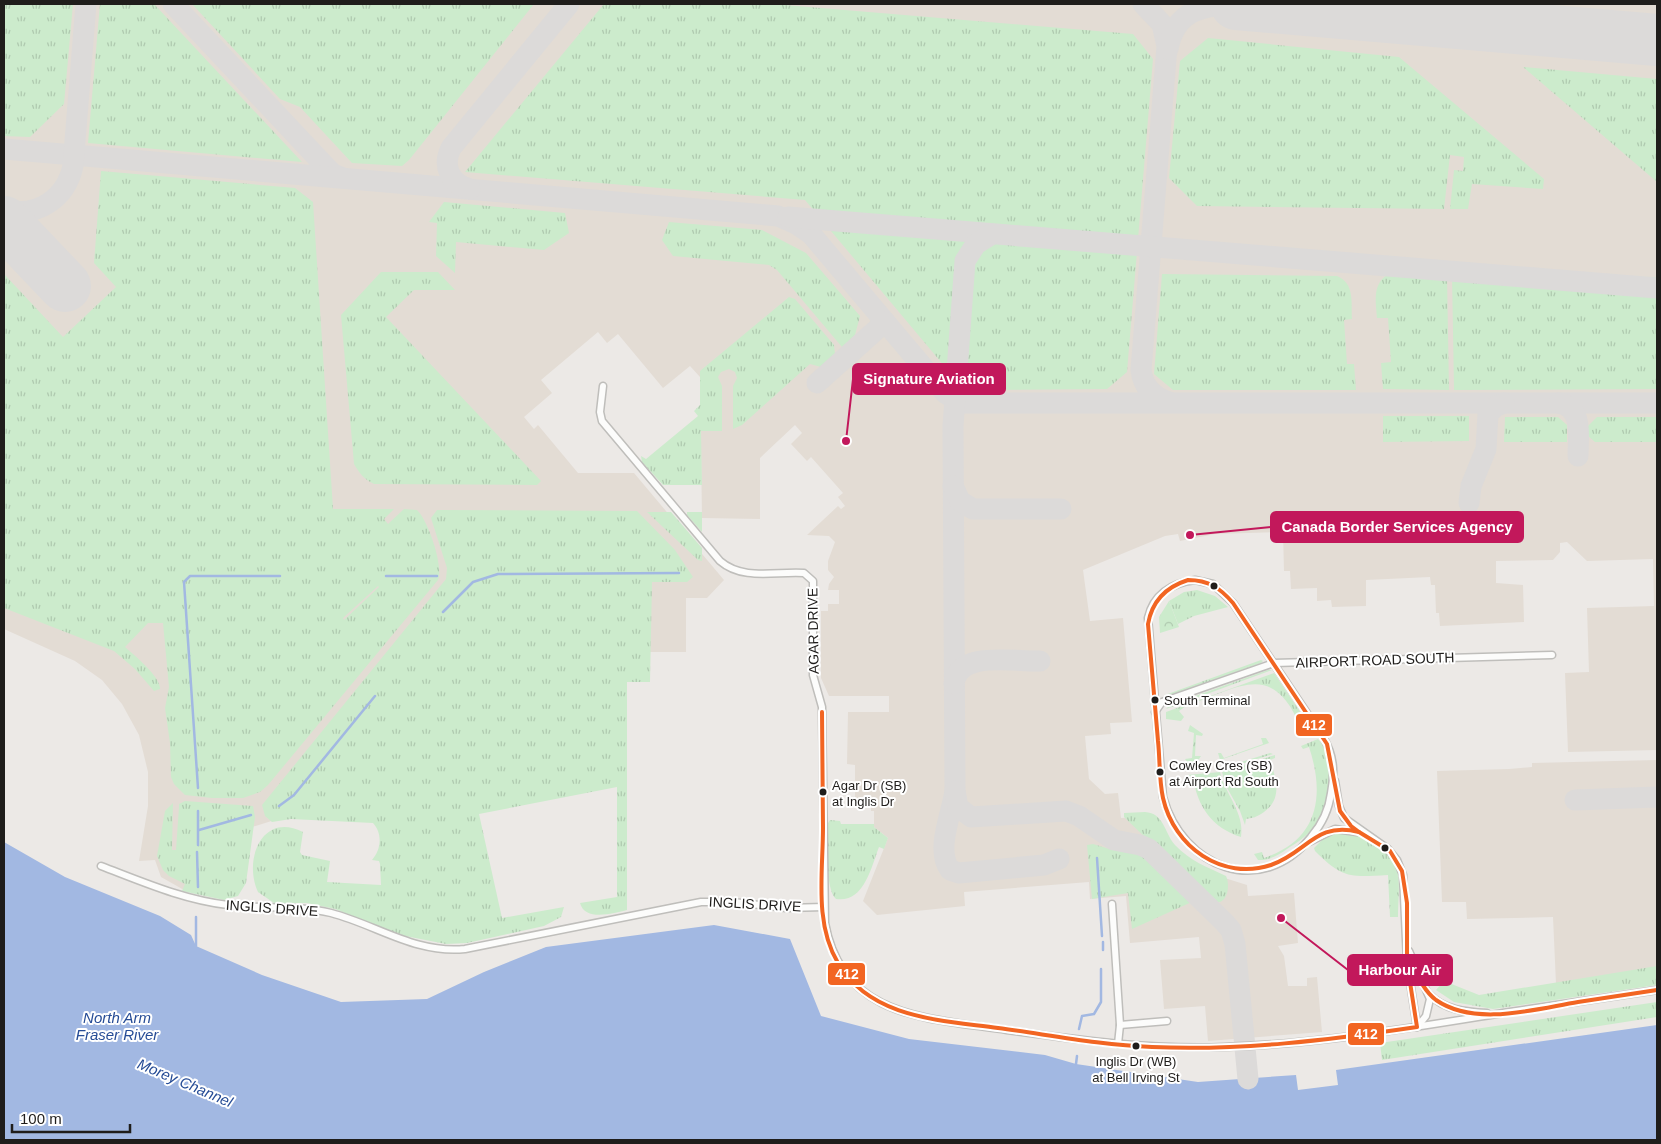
<svg xmlns="http://www.w3.org/2000/svg" width="1661" height="1144" viewBox="0 0 1661 1144" font-family="Helvetica,sans-serif">
<style>
.built{fill:#e3dcd4}
.grass{fill:url(#grass-tufts);fill-rule:evenodd}
.park{fill:url(#park-crowns)}
.water{fill:#a2b8e2}
.lines{fill:none;stroke-linecap:round;stroke-linejoin:round}
.stream{stroke:#a2b8e2;stroke-width:2.5}
.taxiway{stroke:#dcdad9;stroke-width:21}
.runway{stroke:#dcdad9;stroke-width:52}
.minor-casing{stroke:#bfbebb;stroke-width:9}
.minor{stroke:#fcfcfb;stroke-width:6}
.bus-1-casing{stroke:#fff;stroke-width:8}
.bus-1{stroke:#f26522;stroke-width:4}
.bus-dot{fill:#1f1d1b;stroke:#fff;stroke-width:2}
.labels{text-anchor:middle;stroke-width:4;stroke-linejoin:round;paint-order:stroke}
.bus-label{font-size:13px;fill:#1f1d1b;stroke:#fff;text-anchor:start}
.street-label{font-size:14px;fill:#1f1d1b;stroke:#fff}
.water-label{font-size:15px;font-style:italic;fill:#264c96;stroke:#fff}
.leader{fill:none;stroke:#c2185b;stroke-width:2}
.callout-dot{fill:#c2185b;stroke:#fff;stroke-width:2}
.callout{fill:#c2185b;stroke:#c2185b;stroke-width:2}
.callout-label{font-size:15px;text-anchor:middle;font-weight:bold;fill:#fff}
.line-badge{stroke:#fff;stroke-width:2}
.badge-label{font-size:14px;text-anchor:middle;font-weight:bold;fill:#fff}
</style>
<defs>
<pattern id="grass-tufts" width="24" height="20" patternUnits="userSpaceOnUse" patternTransform="scale(1.25)"><rect width="24" height="20" fill="#ccebcc"/><path d="M3 7l-1-3M5 7V3M7 7l1-3M15 17l-1-3M17 17v-4M19 17l1-3" fill="none" stroke="#afc9af"/></pattern>
<pattern id="park-crowns" width="20" height="18" patternUnits="userSpaceOnUse" patternTransform="scale(1.25)"><rect width="20" height="18" fill="#ccebcc"/><path d="M2 6a3 3 0 1 1 6 0M12 15a3 3 0 1 1 6 0" fill="none" stroke="#afc9af"/></pattern>
</defs>
<rect width="100%" height="100%" fill="#ece9e6"/>
<g class="built">
<path d="M4,4H1657V750L1568,752L1565,673L1589,672L1587,608L1654,606L1653,559L1587,561L1567,542L1560,543V552L1553,560L1496,561V583L1523,585L1524,622L1440,626L1439,613H1436L1435,585H1431L1430,577L1366,580V606L1332,607L1331,600L1317,601V588L1291,589L1290,571H1284L1283,532L1215,534L1180,541L1178,534L1165,536L1083,570L1090,621L1123,618L1132,722L1110,723L1111,734L1085,736L1089,779L1105,794L1118,793L1121,818L1152,816L1180,853L1215,875L1247,885L1248,896L1294,893L1298,943L1278,946L1284,956L1288,986H1307V978L1317,977L1322,1032L1208,1041L1205,1006L1164,1009L1160,960L1201,958L1199,937L1130,943L1126,896L1090,899L1089,882L964,892L965,906L877,915L863,901L888,838L874,827V811H871V807H855V765L847,764L848,712H889V696H829L821,678V611H828V604H839V590H828L829,584L834,577L828,570V561L835,542L829,536L807,535L838,506L841,509L845,506L838,497L843,493L811,457L807,461L791,444L802,433L795,425L760,458V519L702,518L700,377L690,366L663,388L618,334L607,343L598,332L541,380L552,393L524,417L534,429L538,425L578,473H634L724,580L707,598H686V652H650V682H627V776L281,818L252,827L247,872L184,890L161,877L155,860L139,861L148,806V772L139,735L122,704L102,680L75,661L4,629Z"/>
<path d="M1657,760V970L1556,984L1553,917L1467,919L1466,902H1442L1437,771L1509,769L1532,767V763Z"/>
</g>
<g class="grass">
<path d="M4,4H73L64,104L30,137L4,136Z"/>
<path d="M100,4H154L302,162L88,143Z"/>
<path d="M192,4H534L409,160L402,166L352,163L300,107L280,99Z"/>
<path d="M604,4H773L1133,34L1153,59L1127,372L1107,389L974,390L973,387L961,386L805,200L465,172Z"/>
<path d="M1208,38L1399,57L1544,179L1543,189L1472,184L1468,209H1450L1454,170L1463,171L1464,157L1450,155L1444,209L1197,206L1169,178L1180,61Z"/>
<path d="M1523,67L1657,79V182Z"/>
<path d="M101,171L295,188L313,202L333,509H394L384,519L388,524L404,509L417,510C428,520 444,567 438,580L268,785L260,792L243,798H212L185,795L174,784L171,777L170,743L165,708L169,687L163,623H148L125,647C134,655 161,677 160,689L154,691L135,669L114,651L4,608V274L63,337L116,287L94,263ZM378,586L379,587L344,620L343,618Z"/>
<path d="M444,202L565,213L569,233L544,250L456,242L455,273L436,256L437,223L429,222Z"/>
<path d="M669,222L762,230L806,253L860,316L855,335L842,347L777,270L769,265L673,256L662,240Z"/>
<path d="M381,272H438L455,290H414L386,317L541,481L537,485L374,484C365,480 359,473 354,464L341,315Z"/>
<path d="M1162,274L1337,276C1355,283 1351,303 1352,319L1344,320L1347,364H1354L1356,390H1173L1154,374Z"/>
<path d="M1387,275H1447L1449,390L1383,389L1381,363L1391,362L1388,318H1377C1376,302 1372,285 1387,275Z"/>
<path d="M1452,275L1657,277V389L1454,390Z"/>
<path d="M789,297L795,299L834,345L835,354L821,367L810,364L742,425L733,429V386L737,378L735,372L729,369L721,372L718,377L722,386V431H701L702,485H663L642,462L641,456L646,459L698,416L694,411L700,405V371Z"/>
<path d="M1383,416H1469V441L1383,442Z"/>
<path d="M1505,417H1558L1567,425V442H1504Z"/>
<path d="M1597,417H1657V442H1595L1588,436V426Z"/>
<path d="M437,510L637,511L675,550L693,577L687,582H652L650,682H627V910C614,913 585,922 580,903L617,897V787L479,814L502,918L564,907L561,917L544,926L467,943L446,944L400,935L335,909L307,903H274L258,892C243,860 262,811 303,832L300,852L302,855L330,861L327,882L381,885L380,864L379,861L372,860C381,850 383,834 373,823L291,819L272,822L265,816L262,805L446,579L447,568L431,518Z"/>
<path d="M647,512H671L702,548V561L698,560Z"/>
<path d="M687,512H702V532L687,515Z"/>
<path d="M1197,590L1215,596L1228,607L1194,616L1178,624L1169,601L1184,592Z"/>
<path d="M1261,660L1263,661L1261,663L1170,695H1165Z"/>
<path d="M1268,670H1272L1166,709L1170,705Z"/>
<path d="M1274,673L1309,725L1308,731L1297,734L1296,731L1301,728C1273,660 1241,687 1186,706L1179,711L1184,717L1181,721L1166,719V712Z"/>
<path d="M1190,725L1203,734L1202,736L1196,735L1195,756H1201L1197,762L1188,763L1185,759L1192,758L1194,733L1188,731Z"/>
<path d="M1261,738H1266L1269,743L1220,760L1218,753H1221L1224,758L1263,744Z"/>
<path d="M1318,739C1338,760 1330,802 1316,824C1309,835 1298,842 1287,849C1279,855 1268,861 1258,860L1254,854L1262,852L1264,858C1319,840 1325,795 1309,747L1303,749L1301,746Z"/>
<path d="M1270,753L1273,754L1222,770V768Z"/>
<path d="M1275,755V758L1270,760C1276,779 1283,798 1264,812C1258,816 1254,818 1246,819L1245,825L1240,811L1226,786L1222,772Z"/>
<path d="M1220,772C1225,794 1245,813 1241,837C1212,828 1197,806 1193,777L1187,775Z"/>
<path d="M185,801L253,806L255,817L246,883L238,896L224,900L182,891L185,884L169,876L163,870L157,856L165,811L173,803L172,850H176L179,807V804Z"/>
<path d="M1145,812C1164,813 1164,832 1175,845C1190,861 1207,867 1226,876C1231,887 1227,908 1211,901L1124,817V813Z"/>
<path d="M830,820L840,821L841,824H874V827L888,838L884,849L879,847C871,868 864,903 836,899C825,890 827,839 828,823Z"/>
<path d="M1338,831C1360,834 1394,849 1398,874C1400,887 1398,903 1398,917H1390L1388,875C1350,877 1343,879 1315,851L1314,848L1326,836Z"/>
<path d="M1093,844L1113,850H1146L1194,901L1132,929L1128,893L1092,899L1087,845Z"/>
<path d="M1657,966V985L1493,1009L1454,1002L1436,990L1444,981L1479,995Z"/>
<path d="M1657,1002V1017L1382,1060L1380,1043Z"/>
</g>
<path class="park" d="M1169,601L1179,627L1160,633L1159,617Z"/>
<path class="water" d="M4,842L65,877L160,916L191,935L196,946L262,975L341,1002L427,999L484,972L546,947L714,925L790,939L821,1016L909,1039L1045,1055L1076,1064L1198,1082L1296,1075L1298,1090L1338,1085L1336,1070L1657,1025V1140H4Z"/>
<g class="lines">
<g class="stream">
<path d="M386,576H437"/>
<path d="M443,612L473,582L498,574L679,573"/>
<path d="M198,788L184,582L190,576H280"/>
<path d="M279,806L294,795L375,696"/>
<path d="M199,830L251,815"/>
<path d="M198,845V811"/>
<path d="M197,852L198,887"/>
<path d="M1097,858L1102,936"/>
<path d="M1103,942V950"/>
<path d="M196,946V917"/>
<path d="M1079,1029L1082,1016L1094,1014L1101,1002V969"/>
<path d="M1076,1064L1077,1056"/>
</g>
<g class="taxiway">
<path d="M173,4L327,168L333,174L343,178"/>
<path d="M1143,4L1162,24L1167,46L1141,370C1143,387 1153,397 1169,402"/>
<path d="M1168,49C1175,9 1205,5 1240,4"/>
<path d="M4,149L778,216L796,224L811,234L945,393L960,403H1657"/>
<path d="M470,189C450,184 442,166 451,148L569,4"/>
<path d="M4,209C37,219 66,198 73,166L86,4"/>
<path d="M788,217L1657,288"/>
<path d="M992,234L976,244L965,261L953,426L955,791C952,813 935,850 950,870L959,873L1044,865L1059,859"/>
<path d="M817,383L885,322"/>
<path d="M1559,403C1584,408 1578,437 1578,456"/>
<path d="M953,486L960,501L973,509H1061"/>
<path d="M1469,503L1471,486L1486,449L1488,414L1495,407L1504,403"/>
<path d="M954,684C958,650 1014,662 1040,661"/>
<path d="M955,791L958,807L971,817L1066,811L1079,816L1114,840L1140,845L1149,849L1224,922L1231,930L1235,944L1248,1079"/>
<path d="M1575,800L1657,797"/>
</g>
<g class="runway">
<path d="M1236,4L1657,40"/>
<path d="M4,222L65,286"/>
</g>
<g class="minor-casing">
<g id="minor">
<path d="M603,386L600,412L602,421L720,561C743,581 776,571 804,573L813,581V675L822,707L825,923C842,1019 929,1018 1007,1030C1079,1040 1151,1050 1224,1047C1318,1044 1410,1028 1503,1013C1554,1005 1606,998 1657,990"/>
<path d="M1195,580L1213,584L1233,603L1323,737C1334,755 1335,772 1331,793C1329,810 1322,824 1311,837C1261,900 1182,867 1163,797L1148,618C1153,595 1171,583 1195,580Z"/>
<path d="M1155,712L1162,702L1274,663L1552,655"/>
<path d="M1335,781L1339,806L1344,818L1388,849L1397,860L1403,875L1407,962L1417,1027"/>
<path d="M1309,842L1335,829L1357,832"/>
<path d="M101,866C143,882 184,900 228,905C262,909 298,905 331,913C377,925 415,954 465,949L701,902H733L786,908L824,907"/>
<path d="M1112,904L1120,1025L1118,1044"/>
<path d="M1409,951L1430,999L1426,1016L1417,1027"/>
<path d="M1429,994C1444,1010 1466,1012 1487,1013"/>
<path d="M1120,1025L1167,1021"/>
</g>
</g>
<use href="#minor" class="minor"/>
<g class="bus-1-casing">
<g id="bus-1">
<path d="M1188,580C1209,580 1220,588 1233,603L1327,744L1340,811L1351,826L1359,832C1315,821 1307,853 1271,865C1222,881 1174,847 1163,798C1159,780 1160,759 1158,741C1155,702 1151,663 1148,624C1152,601 1166,587 1188,580Z"/>
<path d="M822,712C822,751 823,789 823,828C823,872 814,923 838,963C871,1019 941,1020 998,1028C1050,1035 1100,1045 1152,1047C1241,1051 1329,1040 1417,1027L1407,963V903L1402,871L1390,851L1359,832"/>
<path d="M1412,962C1417,976 1424,991 1436,1000C1475,1027 1535,1009 1578,1002C1604,998 1631,994 1657,990"/>
</g>
</g>
<use href="#bus-1" class="bus-1"/>
</g>
<g class="bus-dot">
<circle cx="1214" cy="586" r="4.5"/>
<circle cx="1155" cy="700" r="4.5"/>
<circle cx="1160" cy="772" r="4.5"/>
<circle cx="823" cy="792" r="4.5"/>
<circle cx="1385" cy="848" r="4.5"/>
<circle cx="1136" cy="1046" r="4.5"/>
</g>
<g class="labels">
<g class="bus-label">
<text x="1164" y="705">South Terminal</text>
<text x="1169" y="770">Cowley Cres (SB)<tspan x="1169" dy="16">at Airport Rd South</tspan></text>
<text x="832" y="790">Agar Dr (SB)<tspan x="832" dy="16">at Inglis Dr</tspan></text>
<text x="1136" y="1066" text-anchor="middle">Inglis Dr (WB)<tspan x="1136" dy="16">at Bell Irving St</tspan></text>
</g>
<g class="street-label">
<text transform="translate(813 631) rotate(-91)" y="5">AGAR DRIVE</text>
<text transform="translate(1375 660) rotate(-2)" y="5">AIRPORT ROAD SOUTH</text>
<text transform="translate(755 904) rotate(3)" y="5">INGLIS DRIVE</text>
<text transform="translate(272 908) rotate(4)" y="5">INGLIS DRIVE</text>
</g>
<g class="water-label">
<text x="117" y="1023">North Arm<tspan x="117" dy="17">Fraser River</tspan></text>
<text transform="translate(185 1083) rotate(23)" y="5">Morey Channel</text>
</g>
</g>
<path class="leader" d="M846 441L853 379M1190 535L1271 527M1281 918L1348 970"/>
<g class="callout-dot">
<circle cx="846" cy="441" r="5"/>
<circle cx="1190" cy="535" r="5"/>
<circle cx="1281" cy="918" r="5"/>
</g>
<g class="callout">
<rect x="853" y="364" width="152" height="30" rx="5"/>
<rect x="1271" y="512" width="252" height="30" rx="5"/>
<rect x="1348" y="955" width="104" height="30" rx="5"/>
</g>
<g class="callout-label">
<text x="929" y="384">Signature Aviation</text>
<text x="1397" y="532">Canada Border Services Agency</text>
<text x="1400" y="975">Harbour Air</text>
</g>
<g class="line-badge">
<rect x="1295" y="713" width="38" height="24" rx="5" fill="#f26522"/>
<rect x="827" y="962" width="39" height="24" rx="5" fill="#f26522"/>
<rect x="1347" y="1022" width="38" height="24" rx="5" fill="#f26522"/>
</g>
<g class="badge-label">
<text x="1314" y="730">412</text>
<text x="847" y="979">412</text>
<text x="1366" y="1039">412</text>
</g>
<rect width="1661" height="1144" fill="none" stroke="#1f1d1b" stroke-width="10"/>
<path d="M12 1124v8h118v-8" fill="none" stroke="#1f1d1b" stroke-width="2.5"/>
<text x="20" y="1124" font-size="15" fill="#1f1d1b" stroke="#ffffff" stroke-width="4" paint-order="stroke">100 m</text>
</svg>
